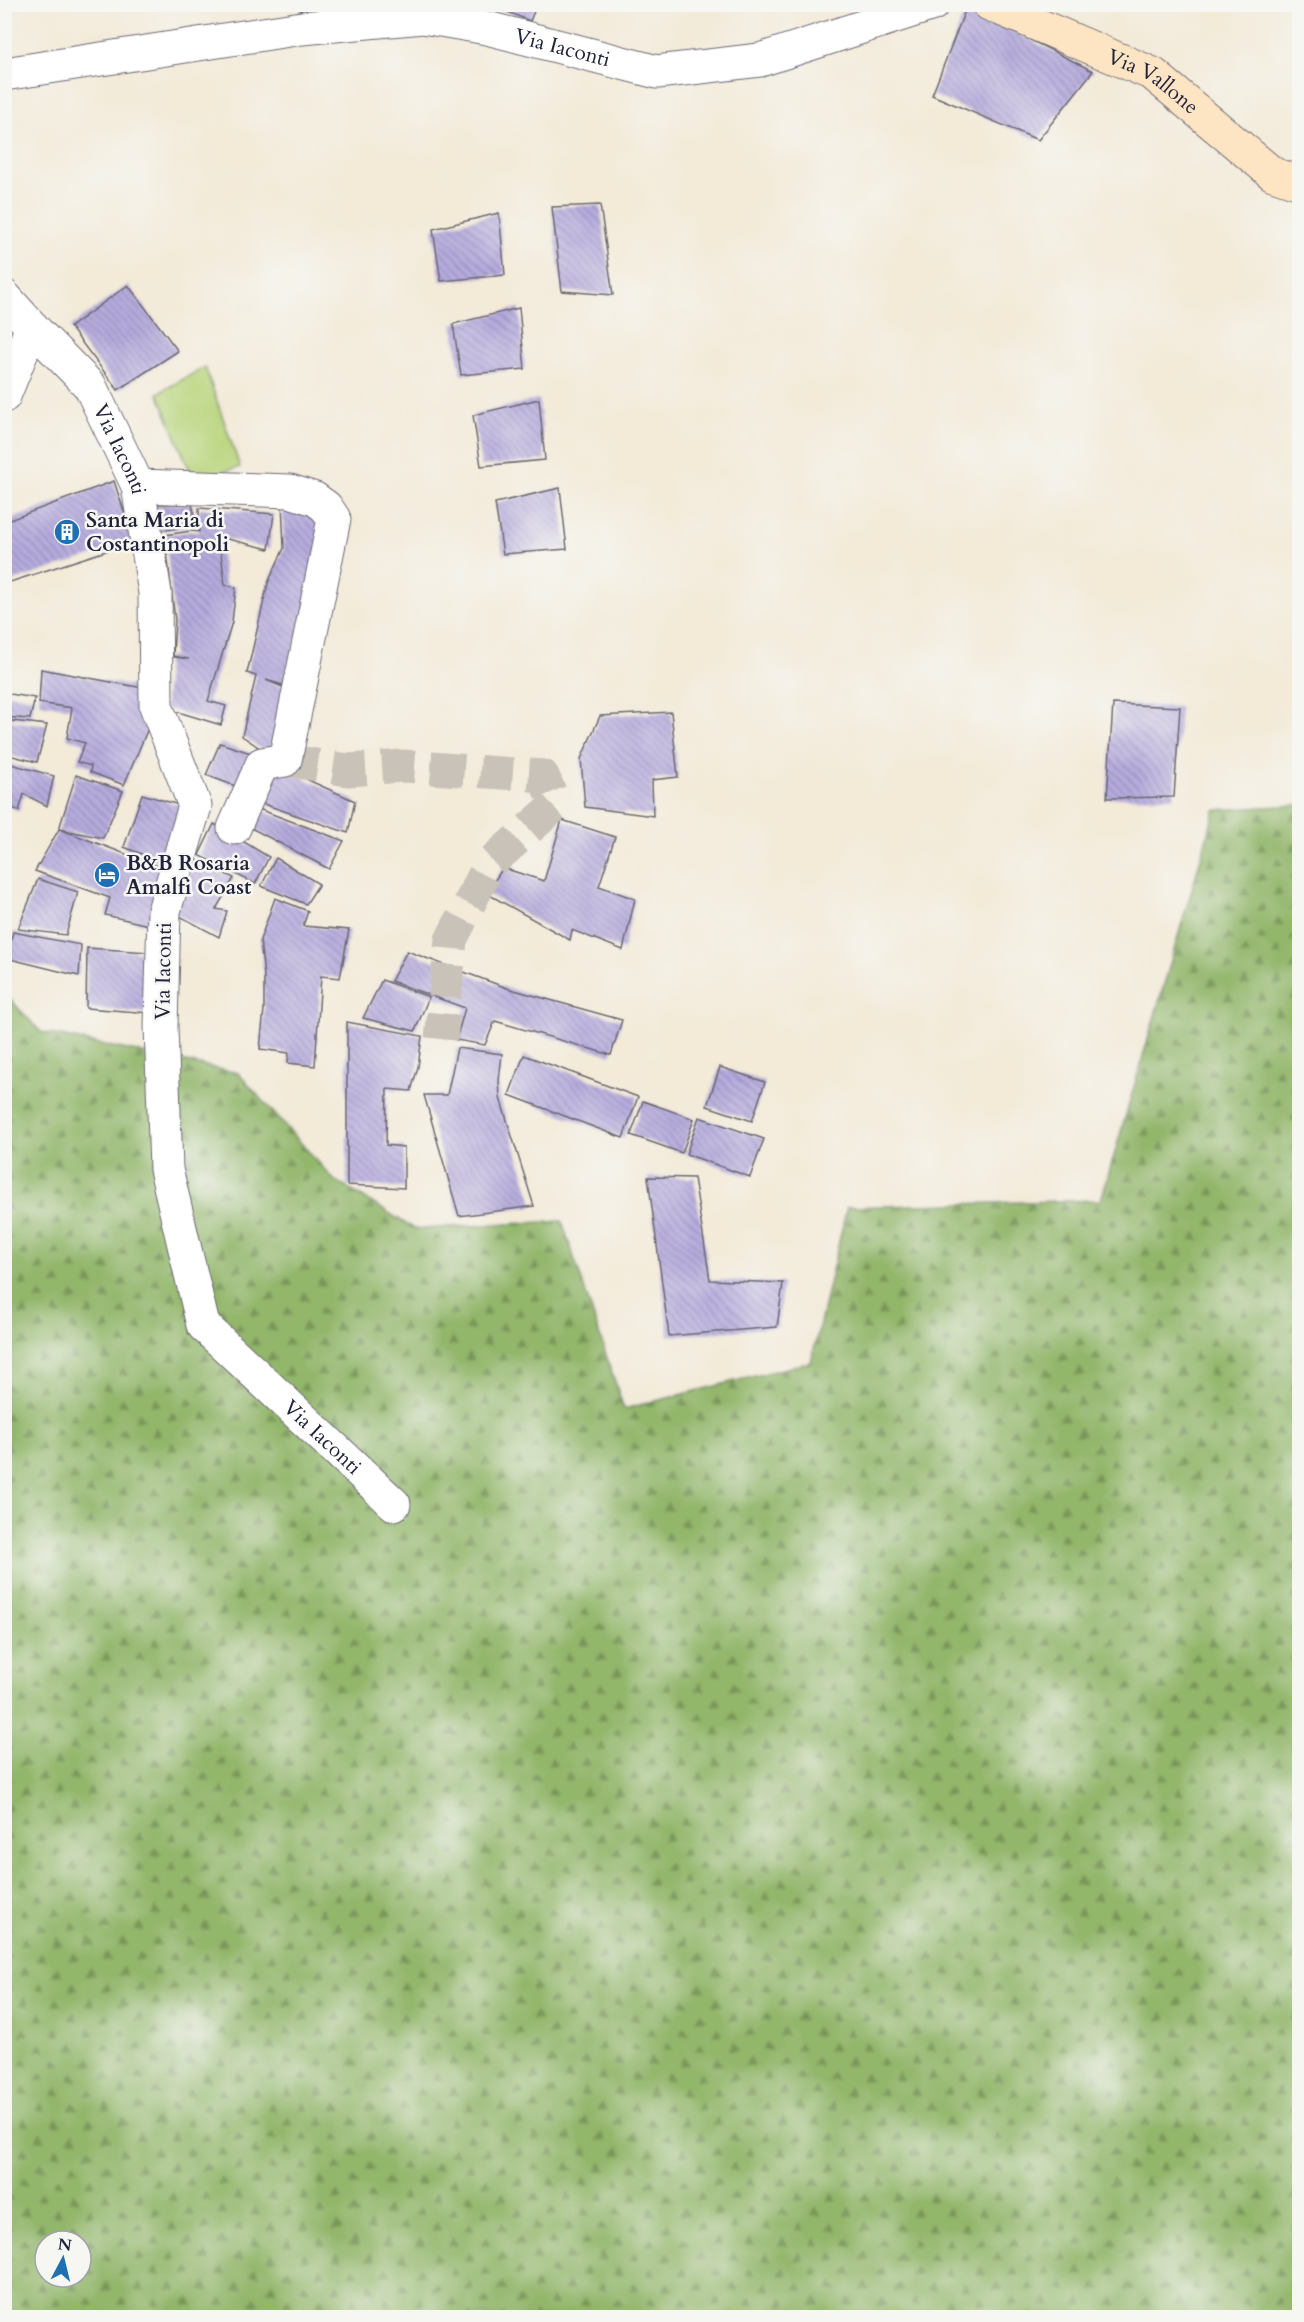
<svg xmlns="http://www.w3.org/2000/svg" width="1304" height="2322" viewBox="0 0 1304 2322" font-family="Cardo,serif">
<style>
.grass{fill:#b8d47a;stroke:#6d7b5a;stroke-width:1.5}
.forest{fill:url(#forest-firs);stroke:#5a6c52;stroke-width:1.5;fill-rule:evenodd}
.building{fill:url(#building-back-hatch)}
.lines{fill:none;stroke-linecap:round;stroke-linejoin:round}
.street-tunnel{stroke:#c9c2b9;stroke-width:33;stroke-dasharray:33 16;stroke-linecap:butt}
.street-casing{stroke:#6b6872;stroke-width:35}
.secondary-casing{stroke:#6b6872;stroke-width:35}
.street{stroke:#fff;stroke-width:33}
.secondary{stroke:#fde5c4;stroke-width:33}
.labels{text-anchor:middle;stroke-width:5;stroke-linejoin:round;paint-order:stroke}
.street-label{font-size:21px;fill:#22223b;stroke:#f6f6f2}
.poi-label{font-size:21px;font-weight:bold;fill:#22223b;stroke:#f6f6f2;text-anchor:start}
</style>
<defs>
<pattern id="forest-firs" width="22" height="20" patternUnits="userSpaceOnUse" patternTransform="scale(1.5)"><rect width="22" height="20" fill="#92b66a"/><path d="M5 1l3.5 6h-7zM16 11l3.5 6h-7z" fill="#779458"/></pattern>
<pattern id="building-back-hatch" width="6" height="6" patternUnits="userSpaceOnUse" patternTransform="scale(1.5)"><rect width="6" height="6" fill="#b6acde"/><path d="M-1 5l2 2M0 0l6 6M5-1l2 2" fill="none" stroke="#948cb5"/></pattern>
</defs>
<rect width="100%" height="100%" fill="#f6f6f2"/>
<filter id="ink" filterUnits="userSpaceOnUse"><feTurbulence type="fractalNoise" baseFrequency=".0167" numOctaves="2"/><feDisplacementMap in="SourceGraphic" scale="12" xChannelSelector="R" yChannelSelector="G"/><feConvolveMatrix kernelMatrix="1 2 1 2 8 2 1 2 1" color-interpolation-filters="sRGB"/></filter>
<filter id="wash" filterUnits="userSpaceOnUse"><feTurbulence type="fractalNoise" baseFrequency=".008" numOctaves="4" result="noise"/><feDisplacementMap in="SourceGraphic" scale="24" xChannelSelector="R" yChannelSelector="G"/><feGaussianBlur stdDeviation="1.35" result="paint"/><feColorMatrix in="noise" values="0 0 0 0 0 0 0 0 0 0 0 0 0 0 0 0 0 1.4 0 .05"/><feComposite in="paint" operator="in"/></filter>
<g filter="url(#wash)">
<rect width="100%" height="100%" fill="#f3ead8"/>
<path class="grass" d="M205,367L240,467L194,481L158,393Z"/>
<path class="forest" d="M1299,805V2317H5L4,993L41,1032L238,1073L334,1180L415,1229L562,1221L624,1409L811,1362L847,1207L1101,1200L1215,810ZM45,2241H81V2277H45Z"/>
<g id="blocks">
<g class="building">
<path d="M300,4H344V6L301,12Z"/>
<path d="M488,4H537L530,21Z"/>
<path d="M966,8L1093,71L1038,140L932,95Z"/>
<path d="M600,205L613,295L562,291L552,207Z"/>
<path d="M499,213L505,275L441,281L433,229Z"/>
<path d="M128,285L178,351L118,390L70,327Z"/>
<path d="M519,308L525,369L461,375L453,324Z"/>
<path d="M539,399L545,460L481,466L473,415Z"/>
<path d="M114,481L134,542L4,584V522Z"/>
<path d="M560,488L567,549L503,554L495,503Z"/>
<path d="M282,502L326,507L311,592L283,685L266,680L295,692L276,759L242,736L256,676L247,673L268,583L284,548Z"/>
<path d="M154,504H192L197,525L160,531Z"/>
<path d="M199,508L274,514L269,549L219,537L225,585L236,587L232,622L208,701L226,706L221,725L165,708L167,656L189,659L173,656L175,620L165,535L191,531L199,532Z"/>
<path d="M41,669L148,689L149,726L124,785L90,772L91,766L77,762L85,743L67,738L72,708L39,703Z"/>
<path d="M4,693L35,698L30,719L4,717Z"/>
<path d="M1113,704L1180,707L1174,797L1107,798Z"/>
<path d="M671,712L678,777L652,780L653,816L585,807L581,759L600,716Z"/>
<path d="M4,720L47,725L37,762L4,754Z"/>
<path d="M220,743L260,756L246,790L206,775Z"/>
<path d="M4,762L54,776L47,806L24,794L19,811L4,804Z"/>
<path d="M270,763L355,801L348,833L252,800Z"/>
<path d="M76,775L123,791L103,838L59,829L166,869L153,926L105,915L110,898L35,871L59,829Z"/>
<path d="M142,794L186,807L169,865L124,847Z"/>
<path d="M256,808L344,841L329,869L247,826Z"/>
<path d="M562,820L615,837L599,886L635,899L623,950L572,930L570,940L486,893L503,868L544,881Z"/>
<path d="M214,824L269,857L255,884L199,855Z"/>
<path d="M276,858L319,884L306,904L261,886Z"/>
<path d="M196,860L234,878L216,909L227,911L219,937L170,911Z"/>
<path d="M38,879L78,892L66,935L18,929Z"/>
<path d="M275,898L308,911L303,926L349,930L340,978L321,976L315,1066L288,1063L289,1053L260,1049L264,1009V976L260,940Z"/>
<path d="M13,932L81,945L79,976L6,958Z"/>
<path d="M87,948L148,952L150,1013L86,1008Z"/>
<path d="M407,951L507,988L622,1020L611,1055L495,1021L485,1045L456,1040L465,1008L391,981Z"/>
<path d="M382,980L429,997L415,1031L363,1018Z"/>
<path d="M347,1022L422,1036L418,1067L411,1091L387,1089L386,1145L404,1147V1188L347,1185Z"/>
<path d="M457,1048L502,1054L499,1081L500,1098L534,1206L459,1216L424,1095H447Z"/>
<path d="M524,1055L638,1097L623,1138L509,1095Z"/>
<path d="M720,1067L765,1082L752,1121L707,1106Z"/>
<path d="M643,1101L694,1119L682,1153L631,1135Z"/>
<path d="M699,1117L764,1139L750,1177L686,1154Z"/>
<path d="M648,1177L694,1178L710,1280L783,1283L777,1327L669,1336Z"/>
</g>
</g>
</g>
<g filter="url(#ink)">
<use href="#blocks" fill-opacity="0" stroke="#6b6872" stroke-width="1.5"/>
<g class="lines">
<path class="street-tunnel" d="M285,760L348,770L403,766L543,776L556,805L490,863L451,940L441,1039"/>
<g class="street-casing">
<g id="street">
<path id="s1" d="M4,74L302,28L423,17L487,28L657,72L760,60L933,4"/>
<path d="M4,296L32,327L4,396"/>
<path id="s2" d="M32,327L90,386L138,486L155,593L156,706L195,806L164,911L161,1026L166,1169L203,1325L394,1504"/>
<path d="M138,486L290,491L315,499L326,507L334,519L285,760L262,764L234,828"/>
</g>
</g>
<g class="secondary-casing">
<g id="secondary">
<path id="s3" d="M989,4L1153,74L1273,174L1300,183"/>
</g>
</g>
<use href="#street" class="street"/>
<use href="#secondary" class="secondary"/>
</g>
</g>
<defs>
<g id="building-disc" transform="scale(1.35)"><circle r="9.5" fill="#1f6fb2" stroke="#f6f6f2"/><path d="M-4-6H4V6H1V3H-1V6H-4ZM-2.5-4.3h1.7v1.8h-1.7ZM.8-4.3h1.7v1.8H.8ZM-2.5-1h1.7V.8h-1.7ZM.8-1h1.7V.8H.8Z" fill="#fff"/></g>
<g id="hotel-disc" transform="scale(1.35)"><circle r="9.5" fill="#1f6fb2" stroke="#f6f6f2"/><path d="M-6-4.5h1.5V1H6V5H4.5V3h-9V5H-6ZM-4 0a1.8 1.8 0 1 1 3.6 0ZM.5 0V-2.5h3Q6-2.5 6 0Z" fill="#fff"/></g>
</defs>
<g fill-rule="evenodd">
<use href="#building-disc" x="67" y="532"/>
<use href="#hotel-disc" x="107" y="875"/>
</g>
<g class="labels">
<g class="street-label">
<text dy="7" stroke="none"><textPath href="#s1" startOffset="566">Via Iaconti</textPath></text>
<text dy="7" stroke="none"><textPath href="#s3" startOffset="182">Via Vallone</textPath></text>
<text dy="7" stroke="none"><textPath href="#s2" startOffset="153">Via Iaconti</textPath></text>
<text transform="translate(163 971) rotate(-89)" y="7">Via Iaconti</text>
<text dy="7" stroke="none"><textPath href="#s2" startOffset="1214">Via Iaconti</textPath></text>
</g>
<g class="poi-label">
<text x="86" y="527">Santa Maria di<tspan x="86" dy="24">Costantinopoli</tspan></text>
<text x="126" y="870">B&amp;B Rosaria<tspan x="126" dy="24">Amalfi Coast</tspan></text>
</g>
</g>
<rect width="1304" height="2322" fill="none" stroke="#f6f6f2" stroke-width="24"/>
<g transform="translate(63 2259) rotate(7)"><circle r="28" fill="#f6f6f2" stroke="#a1a1a9" stroke-width="1.5"/>
<path d="M0-4.5L10 22L0 15L-10 22Z" fill="#1f6fb2"/>
<text y="-9" font-size="16" font-weight="bold" text-anchor="middle" fill="#22223b">N</text>
</g>
</svg>
